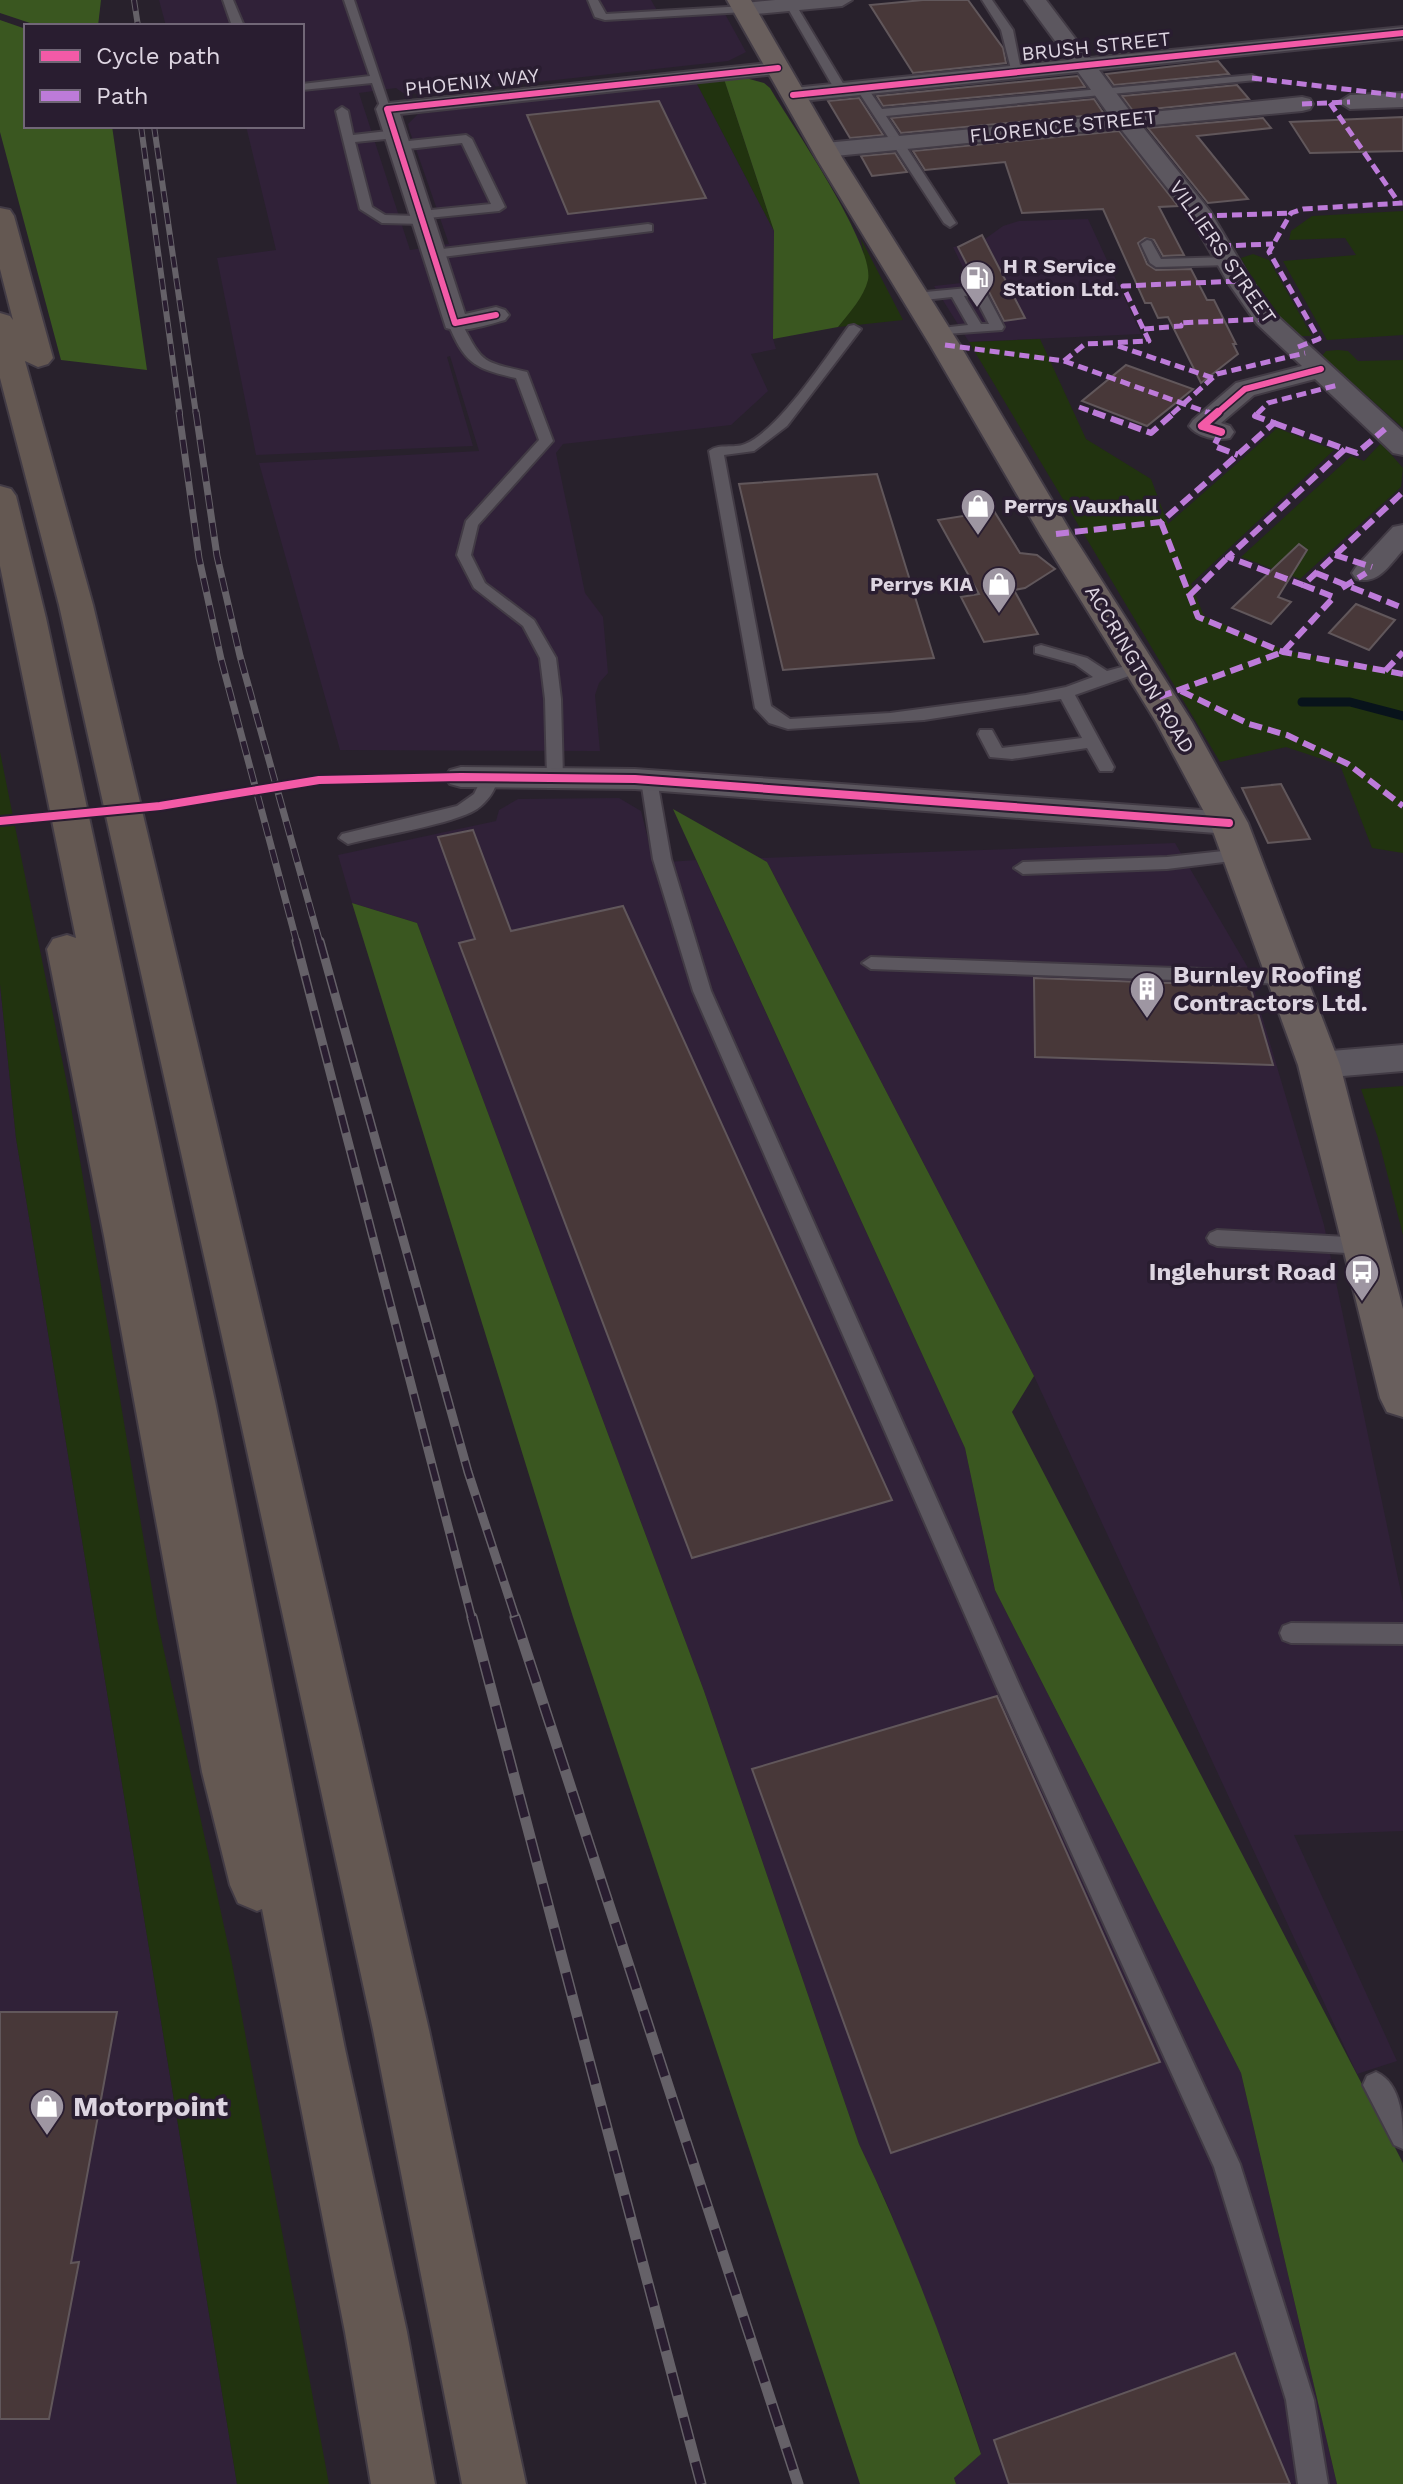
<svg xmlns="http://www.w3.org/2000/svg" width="1403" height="2484" viewBox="0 0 1403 2484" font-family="'Work Sans',sans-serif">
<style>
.built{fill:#302138}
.green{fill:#21330f}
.forest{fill:#3a5720}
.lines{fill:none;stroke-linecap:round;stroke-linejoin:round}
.stream{stroke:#08131b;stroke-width:9}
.building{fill:#483839;stroke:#61575b;stroke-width:2}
.service-casing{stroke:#423b45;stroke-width:4}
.minor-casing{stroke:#423b45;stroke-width:4}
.primary-casing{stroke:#423b45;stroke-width:4}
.motorway-casing{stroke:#423b45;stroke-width:4}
.service{fill:#5c575f;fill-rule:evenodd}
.minor{fill:#5c575f;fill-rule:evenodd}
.primary{fill:#695f5d;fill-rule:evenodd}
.motorway{fill:#645852;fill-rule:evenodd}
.rail-far3-casing{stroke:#656168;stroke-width:6}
.rail-far2-casing{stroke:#656168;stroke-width:7}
.rail-far1-casing{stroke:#656168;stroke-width:9}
.rail-casing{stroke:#656168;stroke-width:11}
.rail-far3{stroke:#291d30;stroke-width:4;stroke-dasharray:11;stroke-linecap:butt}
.rail-far2{stroke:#291d30;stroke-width:5;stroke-dasharray:14;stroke-linecap:butt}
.rail-far1{stroke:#291d30;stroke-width:6;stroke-dasharray:18;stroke-linecap:butt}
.rail{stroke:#291d30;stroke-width:8;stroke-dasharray:23;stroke-linecap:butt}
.quiet-far1{stroke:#bd7bd9;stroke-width:5;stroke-dasharray:10 5;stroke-linecap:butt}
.quiet{stroke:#bd7bd9;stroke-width:6;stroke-dasharray:13 6;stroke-linecap:butt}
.cycleway-far1-casing{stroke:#291d30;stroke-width:9}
.cycleway-casing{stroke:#291d30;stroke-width:12}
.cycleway-far1{stroke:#f35aa7;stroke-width:6}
.cycleway{stroke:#f35aa7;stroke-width:8}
.labels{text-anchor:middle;stroke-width:7;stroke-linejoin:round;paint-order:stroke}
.far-street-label{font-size:20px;fill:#ddd5e1;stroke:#291d30}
.far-poi-label{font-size:20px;font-weight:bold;fill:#ddd5e1;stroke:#291d30;text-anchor:start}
.poi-label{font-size:24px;font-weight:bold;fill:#ddd5e1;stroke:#291d30;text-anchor:start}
.near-poi-label{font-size:28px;font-weight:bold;fill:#ddd5e1;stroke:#291d30;text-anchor:start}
</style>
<rect width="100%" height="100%" fill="#28212c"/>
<g class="built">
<path d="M159,0H651L662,19L725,14L746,52L728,61L429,94L403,93L396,88L359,93L410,250L449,244L410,132L408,124L418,114L696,82L774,231L773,339L776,349L751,354L768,391L731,425L563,444L556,453L585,593L603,617L608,673L599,683L595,695L600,751L340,750L259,463L479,451L450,356L447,357L473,446L256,455L217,258L276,250L246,126H302V26H166Z"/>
<path d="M1088,219L1141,334L969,342L934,286L970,282L953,247L982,244L985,239L1003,226L1019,221Z"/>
<path d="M619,798L641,811L654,863L696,860L965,1448L995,1590L1241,2073L1337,2484H956L954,2478L981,2453L955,2375L888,2206L859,2144L704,1691L417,923L352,903L338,855L496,821L499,810L518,799Z"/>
<path d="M1175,843L1247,966L1324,1225L1403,1602V1831L1294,1835L1397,2061L1357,2074L1034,1376L767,862L760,858Z"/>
<path d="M0,984L16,1138L237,2484H0Z"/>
</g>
<g class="green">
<path d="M724,79L774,231L696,82Z"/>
<path d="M1403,211V335L1327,340L1283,261L1356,255L1345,238L1289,240L1291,231L1312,216Z"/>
<path d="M861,239L903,320L838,327L858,301L868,278Z"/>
<path d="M1253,254L1269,260L1312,336H1297C1271,315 1257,287 1241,258Z"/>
<path d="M1040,339L1086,439L1151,479L1168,524L1277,428L1334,450L1191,584L1204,616L1286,651L1403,671V853L1372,848L1340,765L1286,747L1220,762L969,342Z"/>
<path d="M1338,350L1348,351L1358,361L1403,360V428L1322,356L1326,351Z"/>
<path d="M1381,443L1403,468L1401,487L1300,579L1241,557L1351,456L1364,461Z"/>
<path d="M0,752L68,1089L157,1619L232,1963L329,2484H237L16,1138L0,984Z"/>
<path d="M1403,1086V1235L1378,1138L1361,1089Z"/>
</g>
<g class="forest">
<path d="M0,0H101L98,26H39L0,13Z"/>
<path d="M0,20L26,29V126H112L147,370L61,360L0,132Z"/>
<path d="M742,77L764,83L770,88C791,124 875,245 868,280C864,297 849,313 838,327L773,339L774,231L724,79Z"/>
<path d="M673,809L767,862L1034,1376L1012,1412L1403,2163V2484H1337L1241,2073L995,1590L965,1448Z"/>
<path d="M352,903L417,923L704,1691L859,2144C907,2244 946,2348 981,2454L954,2478L956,2484H860L573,1617Z"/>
</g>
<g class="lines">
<path class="stream" d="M1302,702H1350L1403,716"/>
</g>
<g class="building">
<path d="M923,0H968L1003,48L1006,63L913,73L870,5Z"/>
<path d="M1218,61L1229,74L1114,85L1106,74Z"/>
<path d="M1078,76L1085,87L883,106L877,96Z"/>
<path d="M1237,85L1249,99L1133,111L1122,96Z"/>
<path d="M859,98L883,135L850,138L828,101Z"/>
<path d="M1094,99L1104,114L901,133L891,118Z"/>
<path d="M659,101L706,198L568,214L527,115Z"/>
<path d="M1403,117V151L1310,153L1290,122Z"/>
<path d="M1263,118L1271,128L1197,136L1248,199L1208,203L1148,128Z"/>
<path d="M1119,131L1178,206L1159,207L1184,255L1163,256L1154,240L1145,238L1138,243L1147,264L1156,270L1191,269L1207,300H1214L1236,344H1233L1238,354L1201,383L1168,317L1158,318L1151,303H1145L1103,209L1022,213L1005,162L925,170L913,151Z"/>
<path d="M895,153L907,172L872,176L861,156Z"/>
<path d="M982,235L1025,318L1004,321L988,290L977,284L958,247Z"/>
<path d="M1126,365L1193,389L1147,426L1082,401Z"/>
<path d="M877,474L934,658L783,670L739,484Z"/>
<path d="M994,511L1020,553L1037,555L1055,569L1025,588L1014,590L1038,634L984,642L961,597L979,594L938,520Z"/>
<path d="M1299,544L1307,550L1278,597L1291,602L1271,624L1232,608Z"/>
<path d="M1356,604L1395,620L1369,650L1329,633Z"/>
<path d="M1281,784L1310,839L1268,843L1242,788Z"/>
<path d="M473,830L511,931L623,906L892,1500L692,1558L459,943L475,939L438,837Z"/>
<path d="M1034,978L1250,986L1273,1065L1035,1057Z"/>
<path d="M997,1696L1160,2062L891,2153L752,1769Z"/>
<path d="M0,2012H117L71,2263L79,2262L49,2419H0Z"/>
<path d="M1235,2353L1290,2484H1009L994,2440Z"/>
</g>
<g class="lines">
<g class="service-casing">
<g id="service">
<path d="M223,0H233L244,26H232Z"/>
<path d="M344,0H354L391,111L381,109L372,83L302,90V84L370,76Z"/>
<path d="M588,0H598L606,14L745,6L750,9L745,12L605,20L595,17Z"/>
<path d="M982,0H992L1013,30L1022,75L1012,73L1001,30Z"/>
<path d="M787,3L796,5L847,90L845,92L835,90L786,5Z"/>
<path d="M1252,75L1258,78L1256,80L886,116L956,223L950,227L944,223L856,88L866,86L882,109Z"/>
<path d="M342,107L348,111L353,135L396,130L402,134L396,138L355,142L372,207L385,215L416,216L421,211L491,204L462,143L399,150L393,146L399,142L466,135L472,139L505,207L499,211L428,218L427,223L423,224L382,223L360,209L336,111Z"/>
<path d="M648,224L652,225V231L434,258L428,254L434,250Z"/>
<path d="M1147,240L1151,241L1161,259L1229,257L1235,261L1229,265L1156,267L1150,263L1141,244Z"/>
<path d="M978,287L985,291L1004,327L1002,330L932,335V329L968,325L952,297L915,301L908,297L915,293ZM974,295L989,324H981L964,296Z"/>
<path d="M450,320H460C483,363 479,361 527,372L553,441L478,525L471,555L485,583L534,620L556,658L561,699L563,778L555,783L547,778L545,699L540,658L523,626L474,588L457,555L466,521L539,440L516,378C475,369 464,363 448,323Z"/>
<path d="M854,325L861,329L787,426L754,451L724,455L771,706L790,719L890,713L1026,695L1066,687L1093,677L1075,664L1035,653V647L1041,645L1087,658L1107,671L1140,662L1146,664V670L1075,695L1114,767L1112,771H1100L1087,748L1012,759L990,757L978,734L980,730H992L1002,748L1082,738L1061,699L924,720L788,729L769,723L755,708L709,451C719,443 733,449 745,444C778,431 827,356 849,326Z"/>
<path d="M490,773L498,778C495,791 488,801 477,809C454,824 378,836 348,844L339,838L342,834L457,806L474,794L484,774Z"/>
<path d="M649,775L657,780L671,859L711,991L1019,1684L1240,2164L1314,2400L1328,2484H1298L1286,2400L1214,2167L996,1686L693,991L653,859L641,780Z"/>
<path d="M1242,849L1248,851L1251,855L1248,859L1167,869L1023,874L1014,868L1023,862L1167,857Z"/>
<path d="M871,957L1287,972L1296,978L1287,984L871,969L862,963Z"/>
<path d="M1217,1230L1365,1238L1372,1240L1375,1246L1372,1252L1365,1254L1217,1246L1210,1243L1207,1238L1210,1233Z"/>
<path d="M1291,1623L1403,1624V1644L1291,1643L1283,1640L1280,1633L1283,1626Z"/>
<path d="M1376,2072C1403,2084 1403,2123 1403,2149L1394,2145L1363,2085L1367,2076Z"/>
</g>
</g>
<g class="minor-casing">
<g id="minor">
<path d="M775,0H852L842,6L745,15L735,9L745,3Z"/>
<path d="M1025,0H1046L1090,58L1403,27V39L1099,70L1132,114L1302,97L1310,99L1313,104L1310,109L1302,111L1142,126L1210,211L1251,280L1275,314L1403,432V455L1393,453L1315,379L1254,395L1221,423L1230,426L1234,432L1230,438C1218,441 1197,437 1189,426L1193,420L1236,383L1302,366L1257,324L1227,281L1191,218L1120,128L825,157L817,155L814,150L817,145L825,143L1110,116L1078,72L793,102L782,95L793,88L1069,60Z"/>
<path d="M778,62L786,63L789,68L786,73L400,114L465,314L496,307L505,310L509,315L505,320C487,325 464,333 446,328L376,109L379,104Z"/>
<path d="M1403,93V107L1350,109L1339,102L1350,95Z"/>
<path d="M1403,525V550C1389,565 1379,585 1356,579L1352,573L1356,567L1393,527Z"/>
<path d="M461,767L635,769L1229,812L1240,816L1245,823L1240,830L1229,834L635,789L461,787L450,784L445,777L450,770Z"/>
<path d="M1403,1045V1071L1319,1078L1306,1074L1301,1065L1306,1056L1319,1052Z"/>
</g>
</g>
<g class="primary-casing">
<path id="primary" d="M727,0H751L843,159L960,345L1072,534L1192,722L1248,823L1340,1065L1403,1309V1417L1387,1412L1380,1398L1298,1065L1210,823L1156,722L1040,534L930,345L817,159Z"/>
</g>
<g class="motorway-casing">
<g id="motorway">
<path d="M0,208L10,210L14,216L53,358L48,364L38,367L25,361L93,605L277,1377L429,2030L526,2484H462L373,2030L231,1377L59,605L0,378V313L10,316L13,320L0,269Z"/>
<path d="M0,486L11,489L16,496L46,618L215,1401L345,2049L407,2332L435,2484H371L345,2332L262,1909L257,1911L238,1903L230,1885L202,1772L104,1236L47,949L53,939L67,935L76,938L0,566Z"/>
</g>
</g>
<use href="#service" class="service"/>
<use href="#minor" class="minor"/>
<use href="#primary" class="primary"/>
<use href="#motorway" class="motorway"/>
<g class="rail-far3-casing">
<g id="rail-far3">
<path d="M134,0L138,26"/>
<path d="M141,126L180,414"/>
<path d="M154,126L196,414"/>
</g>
</g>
<g class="rail-far2-casing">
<g id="rail-far2">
<path d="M179,412L199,558L221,659L297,943"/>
<path d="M196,412L217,556L240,656L320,943"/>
</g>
</g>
<g class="rail-far1-casing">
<g id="rail-far1">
<path d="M296,941L472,1619"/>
<path d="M320,941L468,1472L516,1619"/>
</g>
</g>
<g class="rail-casing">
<g id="rail">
<path d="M472,1617L701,2484"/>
<path d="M515,1617L798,2484"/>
</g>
</g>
<use href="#rail-far3" class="rail-far3"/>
<use href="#rail-far2" class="rail-far2"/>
<use href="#rail-far1" class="rail-far1"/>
<use href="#rail" class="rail"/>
<g class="quiet-far1">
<path d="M1252,78L1403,96"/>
<path d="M1330,103L1399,203"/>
<path d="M1302,104L1350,102"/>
<path d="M1202,216L1291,213"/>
<path d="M1221,246L1273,244"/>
<path d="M1144,329L1181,326L1179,323L1266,319"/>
<path d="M945,345L1064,361L1085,344L1149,341L1123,286L1239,281"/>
<path d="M1118,346L1213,378"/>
<path d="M1298,347L1319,339L1269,252L1291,213L1303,209L1403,203"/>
<path d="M1064,361L1212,414"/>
<path d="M1079,407L1098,414"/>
<path d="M1172,414L1217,374L1305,353"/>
<path d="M1257,414L1268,403L1338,385"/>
</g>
<g class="quiet">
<path d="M1093,412L1151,433L1175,412"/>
<path d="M1207,412L1215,415"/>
<path d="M1274,423L1345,449L1228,557L1303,585"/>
<path d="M1221,432L1214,446L1238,455"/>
<path d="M1345,449L1357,453L1385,429"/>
<path d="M1161,522L1198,617L1283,652L1403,674"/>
<path d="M1056,534L1161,522L1274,423L1255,416L1259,412"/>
<path d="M1335,555L1372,567"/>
<path d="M1316,573L1403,608"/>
<path d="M1342,588L1366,573"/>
<path d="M1190,595L1228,557"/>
<path d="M1385,671L1403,652"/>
<path d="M1181,691L1249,724L1287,735L1348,764L1403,806"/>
<path d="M1159,697L1283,652L1334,597L1303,585L1403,492"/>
</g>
<g class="cycleway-far1-casing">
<g id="cycleway-far1">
<path d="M793,95L1403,33"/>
<path d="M496,315L455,323L387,109L778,68"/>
<path d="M1216,414L1245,389L1321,369"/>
</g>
</g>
<g class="cycleway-casing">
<g id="cycleway">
<path d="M1218,412L1202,426L1221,432"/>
<path d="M0,821L160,806L319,780L461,777L635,779L1229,823"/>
</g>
</g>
<use href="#cycleway-far1" class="cycleway-far1"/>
<use href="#cycleway" class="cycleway"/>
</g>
<defs>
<g id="fuel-pin" transform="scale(1.8)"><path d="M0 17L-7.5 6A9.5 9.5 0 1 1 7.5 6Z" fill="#9e96a2" stroke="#291d30"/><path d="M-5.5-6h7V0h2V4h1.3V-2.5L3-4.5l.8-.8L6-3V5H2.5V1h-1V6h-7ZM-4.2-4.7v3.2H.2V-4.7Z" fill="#fff"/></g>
<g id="shop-pin" transform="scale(1.8)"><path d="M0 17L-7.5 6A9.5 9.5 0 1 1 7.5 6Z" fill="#9e96a2" stroke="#291d30"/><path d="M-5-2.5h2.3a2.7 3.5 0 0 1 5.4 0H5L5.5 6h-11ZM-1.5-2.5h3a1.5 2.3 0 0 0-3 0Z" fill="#fff"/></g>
<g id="building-pin" transform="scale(1.8)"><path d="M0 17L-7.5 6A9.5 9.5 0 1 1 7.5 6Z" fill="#9e96a2" stroke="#291d30"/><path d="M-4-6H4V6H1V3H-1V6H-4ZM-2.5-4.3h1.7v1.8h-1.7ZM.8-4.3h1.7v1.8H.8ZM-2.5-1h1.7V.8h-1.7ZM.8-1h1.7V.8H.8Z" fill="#fff"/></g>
<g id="bus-pin" transform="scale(1.8)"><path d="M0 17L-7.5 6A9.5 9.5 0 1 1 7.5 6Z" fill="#9e96a2" stroke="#291d30"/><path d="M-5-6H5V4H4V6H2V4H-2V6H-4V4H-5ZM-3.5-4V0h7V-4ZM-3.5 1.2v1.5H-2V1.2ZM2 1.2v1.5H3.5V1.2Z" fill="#fff"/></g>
</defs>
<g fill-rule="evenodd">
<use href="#fuel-pin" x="977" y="278"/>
<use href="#shop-pin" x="978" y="506"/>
<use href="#shop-pin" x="999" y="584"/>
<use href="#building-pin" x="1147" y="989"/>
<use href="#bus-pin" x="1362" y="1272"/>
<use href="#shop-pin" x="47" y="2106"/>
</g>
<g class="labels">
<g class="far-street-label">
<text transform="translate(1096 46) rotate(-6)" y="7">BRUSH STREET</text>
<text transform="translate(472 82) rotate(-6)" y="7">PHOENIX WAY</text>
<text transform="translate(1063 126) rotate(-6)" y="7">FLORENCE STREET</text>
<text transform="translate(1223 252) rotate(55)" y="7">VILLIERS STREET</text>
<text transform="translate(1140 669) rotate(59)" y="7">ACCRINGTON ROAD</text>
</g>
<g class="far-poi-label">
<text x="1003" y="273">H R Service<tspan x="1003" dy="23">Station Ltd.</tspan></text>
<text x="1004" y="513">Perrys Vauxhall</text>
<text x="973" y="591" text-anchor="end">Perrys KIA</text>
</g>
<g class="poi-label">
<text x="1173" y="983">Burnley Roofing<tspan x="1173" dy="28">Contractors Ltd.</tspan></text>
<text x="1336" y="1280" text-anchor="end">Inglehurst Road</text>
</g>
<g class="near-poi-label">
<text x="73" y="2116">Motorpoint</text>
</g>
</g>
<rect x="24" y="24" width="280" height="104" fill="#291d30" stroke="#716777" stroke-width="2"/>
<rect x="40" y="50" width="40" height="12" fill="#f35aa7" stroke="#716777" stroke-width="2"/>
<text x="96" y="64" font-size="24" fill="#ddd5e1">Cycle path</text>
<rect x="40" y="90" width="40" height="12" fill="#bd7bd9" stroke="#716777" stroke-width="2"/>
<text x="96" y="104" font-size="24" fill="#ddd5e1">Path</text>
</svg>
